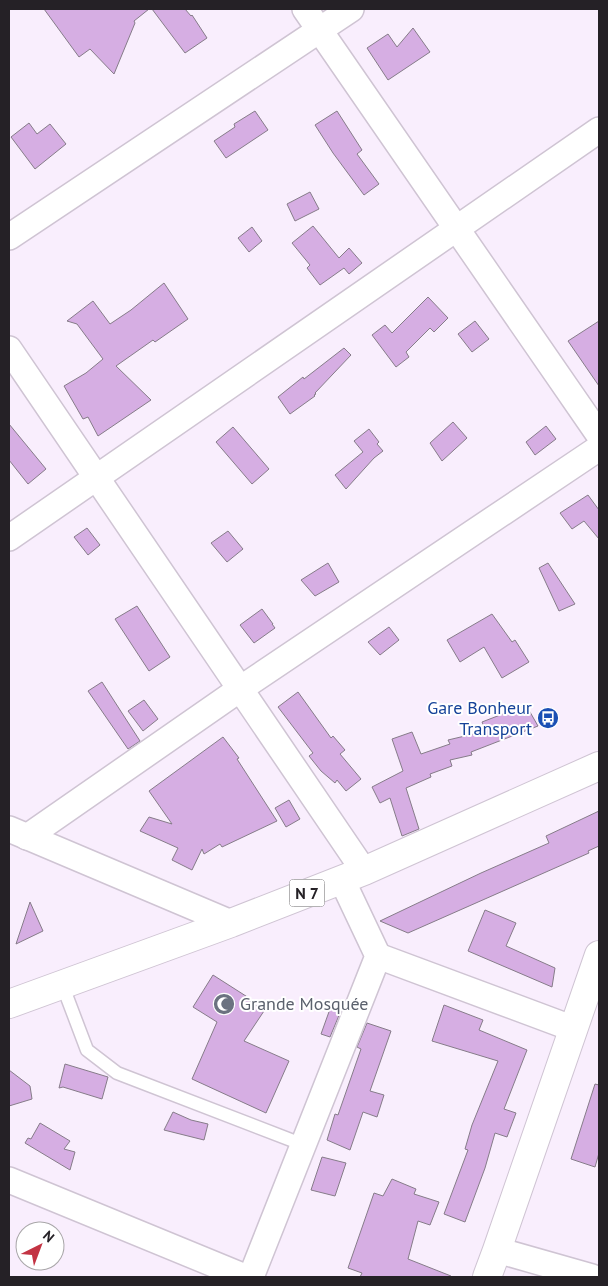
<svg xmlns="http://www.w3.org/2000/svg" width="608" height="1286" viewBox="0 0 608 1286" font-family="'PT Sans',sans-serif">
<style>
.building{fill:#d6aee3;stroke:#867c89}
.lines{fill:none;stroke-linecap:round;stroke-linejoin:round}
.lane-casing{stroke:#cfc4d3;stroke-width:15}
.street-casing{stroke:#cfc4d3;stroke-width:28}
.secondary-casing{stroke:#cfc4d3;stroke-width:30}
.highway-casing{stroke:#cfc4d3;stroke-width:30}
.lane{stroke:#fff;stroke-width:12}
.street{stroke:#fff;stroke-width:25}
.secondary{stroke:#fff;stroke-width:28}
.highway{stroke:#fff;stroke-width:28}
.labels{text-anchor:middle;stroke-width:4;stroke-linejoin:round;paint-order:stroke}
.shield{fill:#fff;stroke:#666467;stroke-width:1}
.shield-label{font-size:16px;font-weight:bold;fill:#252126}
.transit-label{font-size:18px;fill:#164399;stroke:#fff;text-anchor:end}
.worship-label{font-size:18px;fill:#5b616d;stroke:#fff;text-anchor:start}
</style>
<rect width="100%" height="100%" fill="#f9eefd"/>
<g class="building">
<path d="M44,9H149L134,21L135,23L114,74L90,49L79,57Z"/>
<path d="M152,9H185L191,16L192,15L207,38L185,53Z"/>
<path d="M413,28L430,52L388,80L367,48L388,34L397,47Z"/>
<path d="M255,111L268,130L226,158L214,141L235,127L234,124Z"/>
<path d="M337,111L362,150L357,154L379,184L364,195L333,153L315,125Z"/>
<path d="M29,123L37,134L50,124L66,144L35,169L11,137Z"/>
<path d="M310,192L319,209L295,221L287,204Z"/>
<path d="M313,226L339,258L349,248L362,263L349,274L344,268L320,285L307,268L310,265L292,243Z"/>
<path d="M252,227L262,241L249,252L238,238Z"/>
<path d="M164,283L188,319L155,342L153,340L116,366L151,400L98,436L88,417L83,419L64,386L86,373L103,359L77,324L67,321L93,301L110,324L131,310Z"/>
<path d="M428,297L448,318L434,332L430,328L406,352L409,357L396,367L372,335L385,325L392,333Z"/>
<path d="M475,321L489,339L472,352L458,334Z"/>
<path d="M599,321V386L568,341Z"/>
<path d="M344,348L351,355L315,393L316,394L314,395L315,396L290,414L278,397L303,377L304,379Z"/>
<path d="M453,422L467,438L442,461L430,443Z"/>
<path d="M9,424L46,469L28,484L9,460Z"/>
<path d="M546,426L556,439L535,455L526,442Z"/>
<path d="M233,427L269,469L252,484L216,442Z"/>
<path d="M369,429L379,442L377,444L383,451L374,458L346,489L335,475L363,452L354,441Z"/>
<path d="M588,495L599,510V539L584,521L572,529L560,513Z"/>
<path d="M87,528L100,545L88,555L74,537Z"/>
<path d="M228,531L243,549L227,562L211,543Z"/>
<path d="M328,563L339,582L315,596L301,580Z"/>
<path d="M548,563L575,604L559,611L539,568Z"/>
<path d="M137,606L170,657L149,671L115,619Z"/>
<path d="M262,609L273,624H272L275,628L254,643L240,625Z"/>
<path d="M492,614L512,642L515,640L529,662L502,678L484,647L460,662L447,640Z"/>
<path d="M389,627L399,640L380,655L368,642Z"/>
<path d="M102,682L140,741L128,749L88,691Z"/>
<path d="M298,692L331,738L333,736L345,750L340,754L361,779L346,791L337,780L335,783L321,771L309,756L313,753L278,707Z"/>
<path d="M144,700L158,719L143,731L128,711Z"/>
<path d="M526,705L538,726L471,752L472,755L450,760L452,766L430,774L431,777L406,788L419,829L402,836L390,798L380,803L372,787L403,771L392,739L412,732L421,754L450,744L448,740L486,731L482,722Z"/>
<path d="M223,737L239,758L237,759L277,821L222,847L220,844L204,854L202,849L192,870L172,860L178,848L140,831L149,817L172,824L149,791Z"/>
<path d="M289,800L300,819L286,827L275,808Z"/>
<path d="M599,811V846L588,851L589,853L408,933L380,921L481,873L549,843L546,836Z"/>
<path d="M30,902L43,931L16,944Z"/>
<path d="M485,910L516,923L506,946L555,968L552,987L468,951Z"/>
<path d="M213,975L249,998L248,1000L264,1011L244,1041L289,1061L266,1113L192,1079L217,1022L193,1007Z"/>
<path d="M444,1005L483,1020L479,1030L527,1050L504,1109L516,1113L507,1137L495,1133L485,1168L465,1222L444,1214L468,1150L465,1149L472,1125L498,1061L432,1041Z"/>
<path d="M330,1009L340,1013L330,1037L321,1034Z"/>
<path d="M367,1023L391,1031L370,1091L384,1095L377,1117L363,1112L350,1150L327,1140L335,1114L338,1115L361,1049L357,1047Z"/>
<path d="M65,1064L108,1077L102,1099L63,1087L59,1088Z"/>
<path d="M9,1070L30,1086L32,1099L9,1106Z"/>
<path d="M595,1084L599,1085V1153L595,1167L571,1159Z"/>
<path d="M173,1112L191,1120L208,1124L204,1140L164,1130Z"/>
<path d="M40,1123L70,1141L64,1149L75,1152L70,1170L25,1143L28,1138L31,1139Z"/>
<path d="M322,1157L346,1163L335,1196L311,1190Z"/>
<path d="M392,1179L416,1189L414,1194L439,1202L430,1225L418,1221L408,1259L451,1276L450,1277H360L362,1273L348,1268L374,1193L383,1196Z"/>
</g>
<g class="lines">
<g class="lane-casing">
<path id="lane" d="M62,984L87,1050L117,1073L304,1145"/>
</g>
<g class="street-casing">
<g id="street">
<path d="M305,9L599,435"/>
<path d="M9,237L351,9"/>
<path d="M9,349L364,871"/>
<path d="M9,538L599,130"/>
<path d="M9,829L231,923"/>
<path d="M27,837L240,689L599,448"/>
<path d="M378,956L574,1029"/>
<path d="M9,1180L245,1277"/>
<path d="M497,1250L592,1277"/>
<path d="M251,1277L378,956L342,880"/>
</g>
</g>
<g class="secondary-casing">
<path id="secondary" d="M487,1277L497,1250L599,955"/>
</g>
<g class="highway-casing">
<path id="highway" d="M9,1004L231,923L364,871L599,766"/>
</g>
<use href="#lane" class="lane"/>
<use href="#street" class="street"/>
<use href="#secondary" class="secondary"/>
<use href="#highway" class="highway"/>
</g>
<defs>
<g id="bus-disc" transform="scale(1.125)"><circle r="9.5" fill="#1a4fb4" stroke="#fff"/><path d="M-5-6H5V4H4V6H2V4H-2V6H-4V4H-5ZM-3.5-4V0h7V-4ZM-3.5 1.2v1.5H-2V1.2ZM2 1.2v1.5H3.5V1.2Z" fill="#fff"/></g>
<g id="mosque-disc" transform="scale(1.125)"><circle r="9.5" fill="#6b7280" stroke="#fff"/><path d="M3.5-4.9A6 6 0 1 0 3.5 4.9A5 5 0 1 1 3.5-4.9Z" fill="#fff"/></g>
</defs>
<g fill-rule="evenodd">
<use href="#bus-disc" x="548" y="718"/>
<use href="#mosque-disc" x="224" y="1004"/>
</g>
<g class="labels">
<rect class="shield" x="289.5" y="879.5" width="35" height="27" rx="4"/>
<g class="shield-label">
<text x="307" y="899">N 7</text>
</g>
<g class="transit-label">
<text x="532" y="714">Gare Bonheur<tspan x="532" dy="21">Transport</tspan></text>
</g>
<g class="worship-label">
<text x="240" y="1010">Grande Mosquée</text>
</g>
</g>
<rect width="608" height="1286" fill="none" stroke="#252126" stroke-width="20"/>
<g transform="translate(40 1246) rotate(42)"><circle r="24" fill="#ffffff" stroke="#a8a6a8"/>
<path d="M0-4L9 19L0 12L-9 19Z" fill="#c33343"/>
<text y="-8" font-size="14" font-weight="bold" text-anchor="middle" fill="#252126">N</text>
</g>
</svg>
